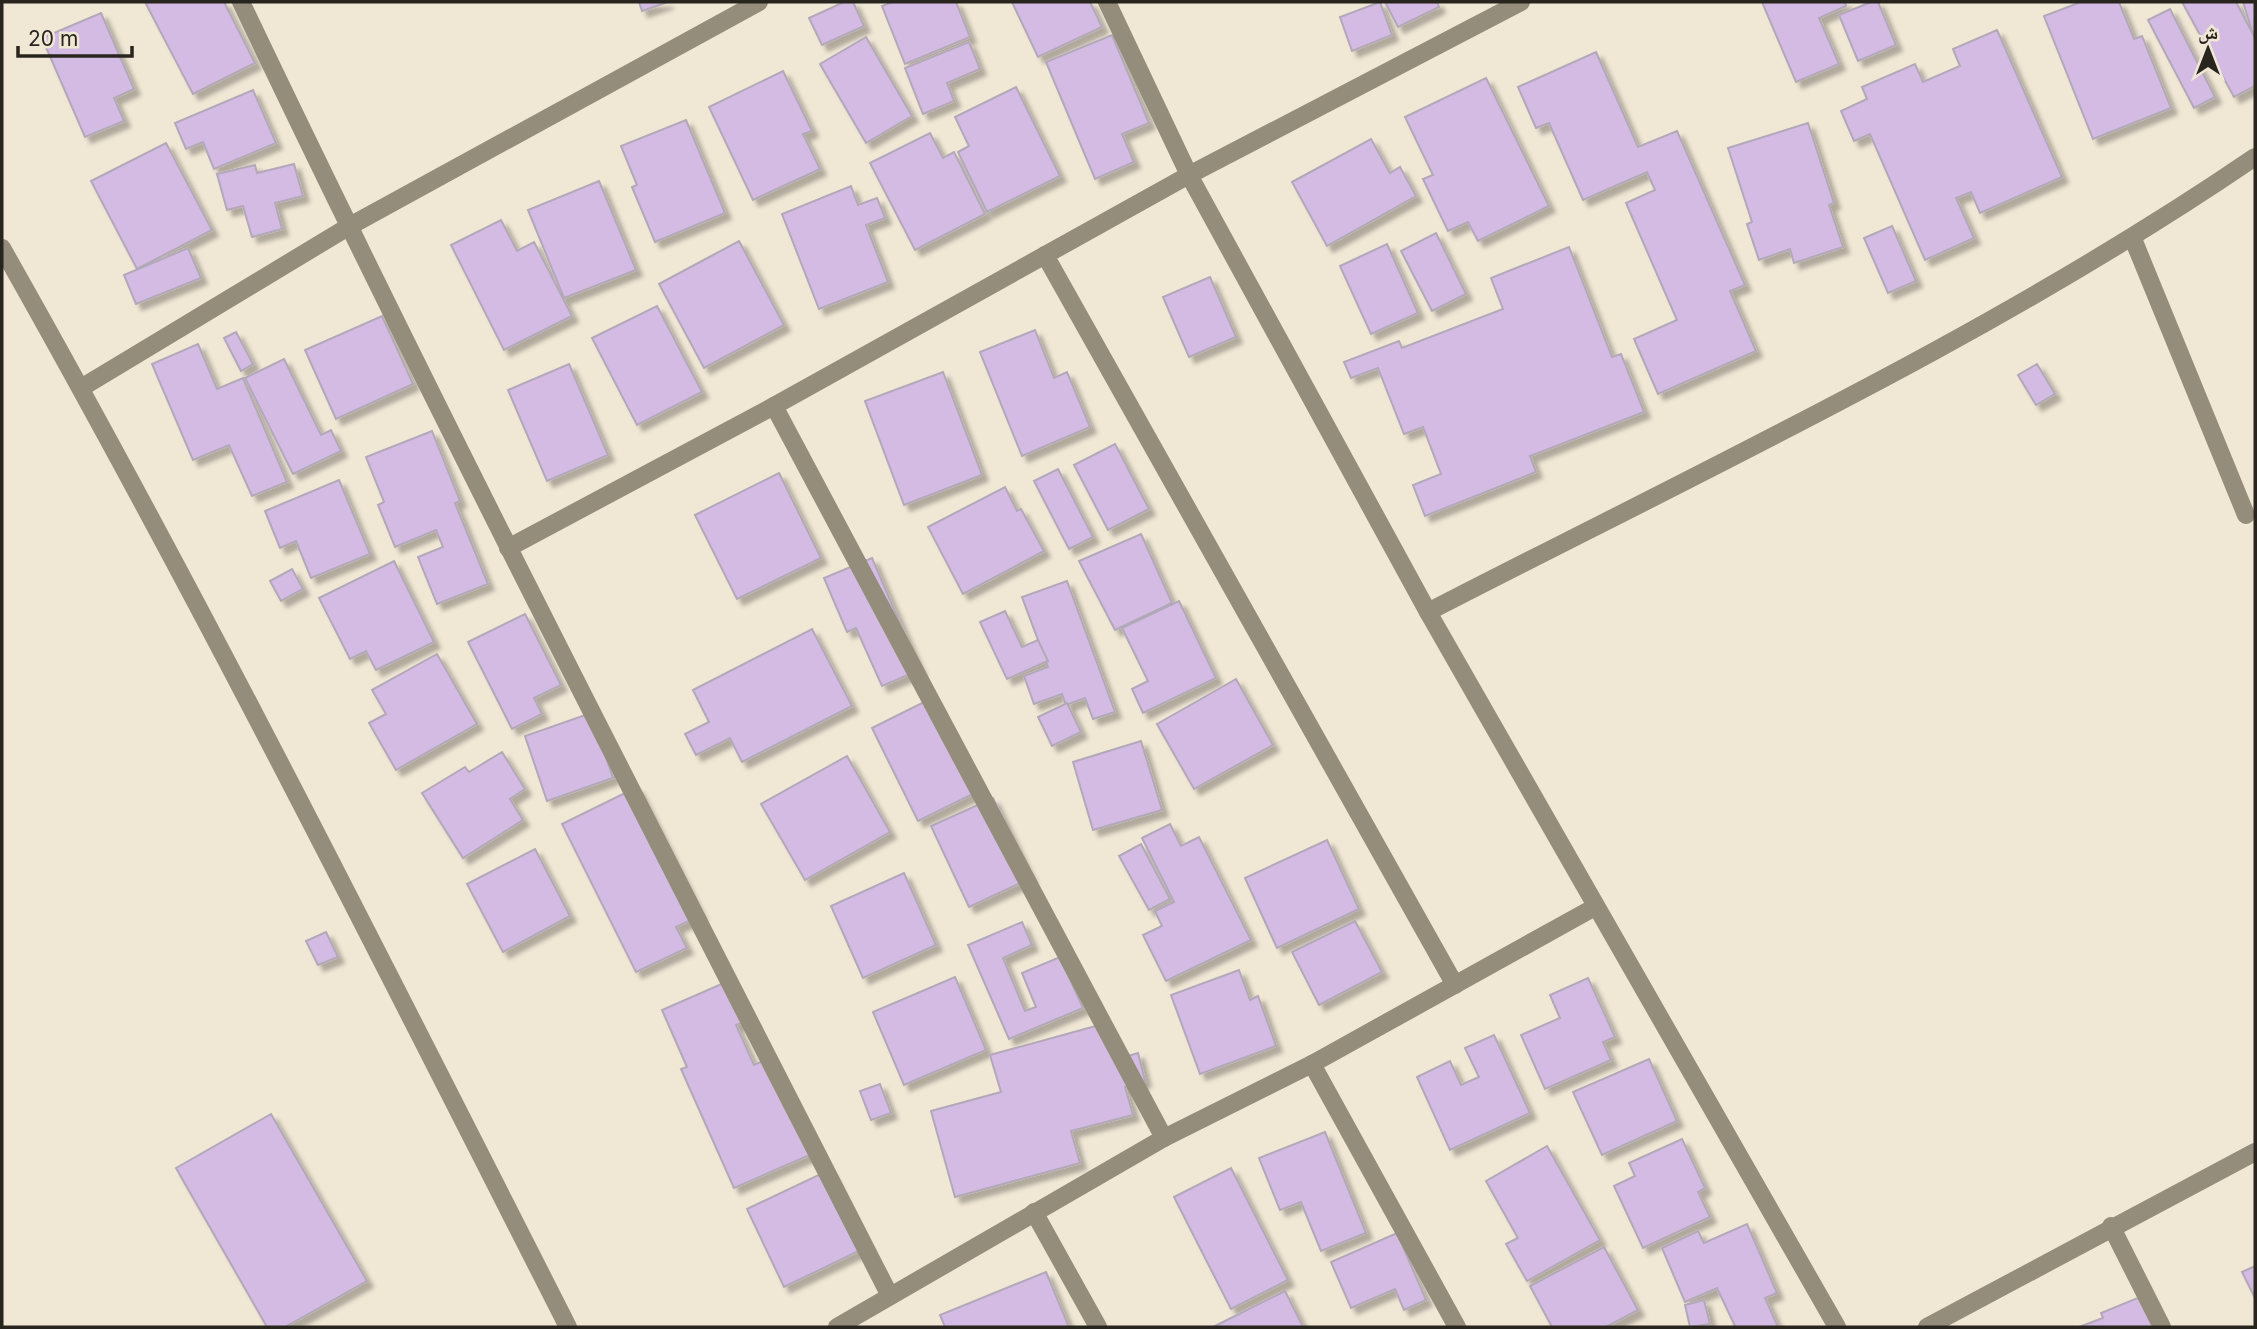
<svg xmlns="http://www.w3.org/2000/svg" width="2257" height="1329" viewBox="0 0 2257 1329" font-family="Inter,'Noto Naskh Arabic',sans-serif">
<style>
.building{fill:#d4bbe3;stroke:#b2a8b8;stroke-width:2;filter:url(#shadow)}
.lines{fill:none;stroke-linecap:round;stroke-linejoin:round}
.minor{stroke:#958d7b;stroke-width:18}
</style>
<defs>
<filter id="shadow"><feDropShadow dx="6" dy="6" stdDeviation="2" flood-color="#0004"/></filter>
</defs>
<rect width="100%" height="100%" fill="#f0e7d5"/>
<g class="building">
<path d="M145,2H224L255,63L193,94Z"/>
<path d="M639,2H668L642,11Z"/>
<path d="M844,2H853L864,26L822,45L809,18Z"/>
<path d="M893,2H956L970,37L905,64L882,6Z"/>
<path d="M1012,2H1090L1102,27L1038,57Z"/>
<path d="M1380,2L1392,35L1352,51L1340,17Z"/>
<path d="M1385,2H1437L1439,7L1398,27Z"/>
<path d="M1762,2H1845L1846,6L1819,18L1839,64L1796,82Z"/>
<path d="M1871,2H1878L1896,45L1858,61L1839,15Z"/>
<path d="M2081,2H2119L2134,39L2142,36L2171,108L2093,139L2044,16Z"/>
<path d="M2182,2H2236L2255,38V86L2234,97Z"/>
<path d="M2243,2H2255V40Z"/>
<path d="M2170,9L2215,97L2194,108L2148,20Z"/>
<path d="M101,13L134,89L114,98L124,121L85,137L42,38Z"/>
<path d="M1997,30L2062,177L1980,213L1971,192L1956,198L1974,238L1925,260L1870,134L1854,141L1841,111L1867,99L1862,87L1915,64L1923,82L1960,66L1953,49Z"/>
<path d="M1112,35L1149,123L1122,134L1134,162L1095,179L1046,62Z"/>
<path d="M866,37L912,116L866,143L820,64Z"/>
<path d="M969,42L980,69L947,83L954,101L923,114L905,68Z"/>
<path d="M1596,52L1638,147L1677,131L1745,285L1730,291L1756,351L1658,394L1634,339L1677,320L1626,203L1655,190L1647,172L1583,200L1549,123L1536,128L1518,87Z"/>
<path d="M783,71L812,131L803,134L820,169L753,200L709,107Z"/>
<path d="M1486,78L1549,206L1478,241L1468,222L1448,231L1423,179L1433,175L1405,117Z"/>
<path d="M1016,87L1060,176L987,212L958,152L969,146L955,117Z"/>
<path d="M253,90L276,143L214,169L203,142L186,149L175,123Z"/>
<path d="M686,120L725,213L655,242L632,187L637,185L621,146Z"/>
<path d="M1808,123L1834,203L1829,205L1843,247L1794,263L1790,249L1759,260L1747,224L1752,222L1728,148Z"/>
<path d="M930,133L943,158L954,152L985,214L915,250L870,163Z"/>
<path d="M1371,139L1390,173L1400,167L1416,196L1327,246L1292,182Z"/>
<path d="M166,143L212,230L137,269L91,181Z"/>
<path d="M294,164L303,196L275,203L282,229L252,237L243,206L227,210L217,174L255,165L257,173Z"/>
<path d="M599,181L636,270L564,298L528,210Z"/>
<path d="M851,186L858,205L877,198L885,218L866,225L888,282L819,309L782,214Z"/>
<path d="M501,220L517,251L534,242L572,316L504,350L451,245Z"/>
<path d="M1892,226L1916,281L1888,293L1864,238Z"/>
<path d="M1436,233L1466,294L1432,311L1401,251Z"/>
<path d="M739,241L784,325L704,368L659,284Z"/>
<path d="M1387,244L1418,313L1371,334L1340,266Z"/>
<path d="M1569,247L1612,357L1621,354L1644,412L1530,456L1536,472L1425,516L1413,485L1441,474L1423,427L1404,434L1378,368L1351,378L1344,362L1399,341L1402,348L1503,309L1491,278Z"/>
<path d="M188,248L201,278L136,304L124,275Z"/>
<path d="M1210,277L1236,337L1189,357L1163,297Z"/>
<path d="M657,306L702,392L637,425L592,338Z"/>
<path d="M382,316L413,384L336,419L305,350Z"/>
<path d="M1035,330L1054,378L1067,372L1090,427L1022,456L980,352Z"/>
<path d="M236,332L253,364L241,371L224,338Z"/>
<path d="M198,344L217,389L243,378L287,482L252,496L229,445L193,460L152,364Z"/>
<path d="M284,359L321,435L331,430L341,451L293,474L245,378Z"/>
<path d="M569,364L608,455L547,481L508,390Z"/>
<path d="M2037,364L2055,394L2036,405L2018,375Z"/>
<path d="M943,372L982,475L904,505L865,401Z"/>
<path d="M432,431L460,501L455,503L488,584L437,604L418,557L443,547L436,530L395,547L378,505L384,502L366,457Z"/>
<path d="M1115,444L1149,509L1108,530L1074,465Z"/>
<path d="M1058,469L1093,537L1069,549L1034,481Z"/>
<path d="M779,473L821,558L737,599L695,515Z"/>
<path d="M339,480L370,554L311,578L296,541L280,548L265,511Z"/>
<path d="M1005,487L1017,511L1021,509L1044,551L963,594L928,527Z"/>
<path d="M1141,534L1172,603L1115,630L1079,561Z"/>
<path d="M872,558L920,670L882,686L856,628L847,632L824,578Z"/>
<path d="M394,561L434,642L376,670L366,651L350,659L319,598Z"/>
<path d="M292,569L303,589L281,601L270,581Z"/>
<path d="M1067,581L1115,712L1093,719L1085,698L1066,705L1062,694L1034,704L1024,676L1048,667L1022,597Z"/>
<path d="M1179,601L1216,678L1143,713L1132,689L1148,681L1122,628Z"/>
<path d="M1005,611L1022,647L1038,640L1048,661L1007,679L980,622Z"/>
<path d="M525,614L561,685L534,698L542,714L512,729L468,642Z"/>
<path d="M812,629L852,706L742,762L730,738L696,755L685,734L709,722L693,690Z"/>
<path d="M437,654L477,724L396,770L369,723L386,714L372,690Z"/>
<path d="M1236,679L1273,745L1194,789L1157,724Z"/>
<path d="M932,698L979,791L918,821L872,728Z"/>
<path d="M1067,703L1081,732L1052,746L1038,717Z"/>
<path d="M591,713L613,778L547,801L525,736Z"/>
<path d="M1141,741L1162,810L1093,830L1073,762Z"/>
<path d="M502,752L525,789L510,799L523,820L463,858L422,793L465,767L469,772Z"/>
<path d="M847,756L890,832L805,880L761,804Z"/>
<path d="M637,787L701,915L676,927L687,948L636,972L562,824Z"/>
<path d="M993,798L1031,878L969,907L931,826Z"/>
<path d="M1170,824L1181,846L1199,837L1251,940L1166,981L1143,935L1162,926L1155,911L1174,902L1142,838Z"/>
<path d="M1327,840L1359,909L1277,948L1245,878Z"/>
<path d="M1141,844L1170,899L1149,910L1119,856Z"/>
<path d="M535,849L570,916L503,952L467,884Z"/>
<path d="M904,873L936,945L863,978L831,906Z"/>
<path d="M1355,921L1382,972L1319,1005L1292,952Z"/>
<path d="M1022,922L1032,945L1003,958L1025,1011L1036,1007L1022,973L1060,957L1083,1008L1009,1039L968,945Z"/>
<path d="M326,932L338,957L318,965L306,941Z"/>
<path d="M1239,970L1250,1000L1258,996L1276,1046L1200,1074L1171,995Z"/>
<path d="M955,977L986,1050L904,1085L873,1012Z"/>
<path d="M1588,978L1615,1037L1603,1042L1611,1060L1545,1089L1521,1035L1560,1018L1550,995Z"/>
<path d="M726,982L744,1022L736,1025L754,1065L770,1058L812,1154L734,1188L681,1069L687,1067L662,1010Z"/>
<path d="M1103,1024L1114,1060L1138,1053L1145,1081L1125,1087L1133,1115L1071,1131L1080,1163L955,1197L931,1111L1001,1092L990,1055Z"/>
<path d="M1494,1035L1530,1113L1450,1150L1417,1077L1450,1061L1461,1085L1479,1077L1465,1048Z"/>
<path d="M1649,1059L1677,1121L1602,1155L1573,1092Z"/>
<path d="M880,1084L891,1113L871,1120L860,1091Z"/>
<path d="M271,1114L367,1281L285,1327H267L176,1168Z"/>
<path d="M1325,1132L1366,1233L1321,1251L1301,1202L1280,1210L1259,1158Z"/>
<path d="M1682,1139L1705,1188L1698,1192L1710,1217L1643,1248L1614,1186L1635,1176L1629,1163Z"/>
<path d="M1547,1146L1600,1240L1527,1281L1506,1244L1518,1238L1486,1181Z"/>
<path d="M1231,1168L1288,1280L1231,1309L1174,1197Z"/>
<path d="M829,1170L867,1247L784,1287L747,1209Z"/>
<path d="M1747,1224L1777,1293L1765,1298L1778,1327H1732L1735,1326L1717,1288L1685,1302L1662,1248L1698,1231L1704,1243Z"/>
<path d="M1397,1233L1426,1300L1404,1310L1395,1289L1351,1308L1331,1262Z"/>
<path d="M1604,1247L1638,1310L1606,1327H1552L1530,1286Z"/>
<path d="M2255,1266V1298L2242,1272Z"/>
<path d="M1046,1272L1069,1327H945L940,1315Z"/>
<path d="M1285,1291L1303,1327H1213Z"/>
<path d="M2145,1295L2158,1327H2079L2103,1318L2101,1313Z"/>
<path d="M1704,1300L1710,1324L1690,1327L1685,1305Z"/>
</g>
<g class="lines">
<g class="minor">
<path d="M241,2C448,437 670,865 889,1294"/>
<path d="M1107,2L1189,175L1428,612L1837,1327"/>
<path d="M2133,239L2246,515"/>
<path d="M2,248C202,601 384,965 568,1327"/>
<path d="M1045,255L1455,985"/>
<path d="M81,388L348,227L759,2"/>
<path d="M774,406L1164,1138"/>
<path d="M508,548L774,406L1189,175L1521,2"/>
<path d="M1428,612C1707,468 1996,334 2255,157"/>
<path d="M1312,1064L1457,1327"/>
<path d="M1034,1212L1098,1327"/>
<path d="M2111,1226L2162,1327"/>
<path d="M837,1327L1164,1138L1312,1064L1595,907"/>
<path d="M1927,1327L2255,1152"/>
</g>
</g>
<rect width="2257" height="1329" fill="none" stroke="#28251e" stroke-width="7"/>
<g transform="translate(2208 49)" stroke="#f0e7d5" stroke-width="5" paint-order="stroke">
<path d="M0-5L12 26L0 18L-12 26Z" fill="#28251e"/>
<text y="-10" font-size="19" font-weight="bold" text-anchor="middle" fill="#28251e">ش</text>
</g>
<path d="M18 46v10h114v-10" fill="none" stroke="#28251e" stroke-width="3.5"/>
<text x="28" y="46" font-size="21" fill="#28251e" stroke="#f0e7d5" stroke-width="5" paint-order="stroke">20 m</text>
</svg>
